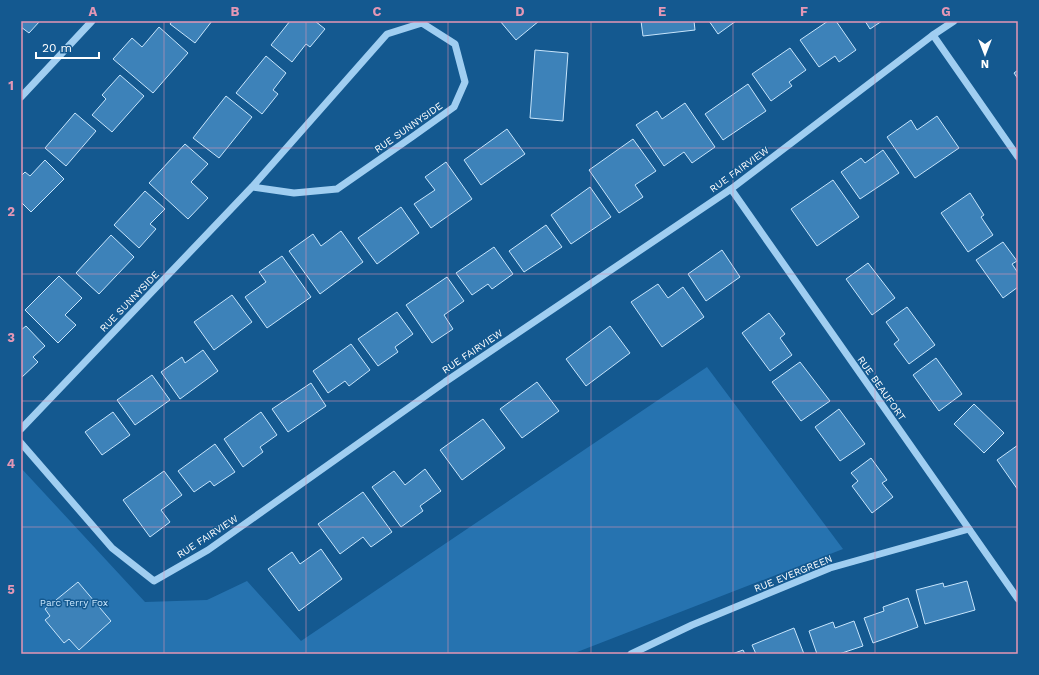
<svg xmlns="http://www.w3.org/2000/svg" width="1039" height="675" viewBox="0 0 1039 675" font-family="'Work Sans',sans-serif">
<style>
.green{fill:#2673b0}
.building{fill:#3d82b9;stroke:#c7e5fc}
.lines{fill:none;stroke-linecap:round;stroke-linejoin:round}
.minor{stroke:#a0cef1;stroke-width:7}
.grid{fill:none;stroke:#e497b5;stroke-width:1;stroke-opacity:0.55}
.labels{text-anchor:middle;stroke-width:3;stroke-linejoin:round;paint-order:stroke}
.street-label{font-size:10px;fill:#fff;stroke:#145990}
.park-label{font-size:10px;fill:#c7e5fc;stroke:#145990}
.neatline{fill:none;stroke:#e497b5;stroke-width:1.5}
.grid-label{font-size:13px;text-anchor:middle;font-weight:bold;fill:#e497b5}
</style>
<rect width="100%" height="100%" fill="#145990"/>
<path class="green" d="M707,367L843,549L572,654H21V468L145,602L207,600L247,581L301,641Z"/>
<g class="building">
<path d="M21,21H40L29,33L21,27Z"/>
<path d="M172,21H212L195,43L170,24Z"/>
<path d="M290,21H315L325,29L310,47L306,44L292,62L271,45Z"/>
<path d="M500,21H539L516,40Z"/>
<path d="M641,21H694L695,30L643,36Z"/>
<path d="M709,21H736L718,34Z"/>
<path d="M828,21H836L856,50L839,62L835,56L819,67L800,40Z"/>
<path d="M865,21H882L870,29Z"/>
<path d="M159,27L188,53L153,93L113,59L132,38L142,47Z"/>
<path d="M790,48L806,70L789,82L792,86L771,101L752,74Z"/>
<path d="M535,50L568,53L563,121L530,118Z"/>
<path d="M266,56L286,73L273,90L278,94L262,114L236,93Z"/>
<path d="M1018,70V79L1014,73Z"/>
<path d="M120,75L144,96L112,132L92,115L106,99L102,95Z"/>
<path d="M748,84L766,111L723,140L705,114Z"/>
<path d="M226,96L252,117L219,158L193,138Z"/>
<path d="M685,103L715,147L692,163L684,152L664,166L636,125L657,111L662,119Z"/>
<path d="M75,113L96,131L66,166L45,148Z"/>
<path d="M937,116L959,148L915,178L887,137L911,120L917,130Z"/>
<path d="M507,129L525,154L481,185L464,160Z"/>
<path d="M633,139L656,171L635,185L643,197L619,213L589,170Z"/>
<path d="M185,144L208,164L191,182L208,198L188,219L149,183Z"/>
<path d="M883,150L899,173L860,199L841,172L861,158L865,163Z"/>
<path d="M45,160L64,179L31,212L21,202V176L25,172L30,176Z"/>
<path d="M446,162L472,199L431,228L414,204L435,190L425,177Z"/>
<path d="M833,180L859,217L817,246L791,209Z"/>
<path d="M590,187L611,217L571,244L551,215Z"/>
<path d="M145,191L165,209L150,224L156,229L139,248L114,225Z"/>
<path d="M970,193L984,215L981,217L993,235L968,252L941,213Z"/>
<path d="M401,207L419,233L377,264L358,238Z"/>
<path d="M546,225L562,247L524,272L509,251Z"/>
<path d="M341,231L363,262L320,294L289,251L313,234L321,246Z"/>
<path d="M111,235L134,257L99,294L76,273Z"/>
<path d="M1003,242L1017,261L1012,264L1018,273V287L1003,298L976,260Z"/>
<path d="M494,247L513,274L492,289L488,284L472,295L456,273Z"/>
<path d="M722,250L740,277L706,301L688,274Z"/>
<path d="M282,256L311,297L267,328L245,297L266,282L259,272Z"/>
<path d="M868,263L895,298L872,315L846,279Z"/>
<path d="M59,276L82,298L65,315L76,325L58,343L25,310Z"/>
<path d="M447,277L464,301L444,315L453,329L432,343L406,305Z"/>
<path d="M658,284L668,298L683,287L704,317L662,347L631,302Z"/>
<path d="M232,295L252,322L214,350L194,322Z"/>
<path d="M907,307L935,345L909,364L894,344L899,340L886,322Z"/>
<path d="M397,312L413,334L395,347L398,352L378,366L358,339Z"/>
<path d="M769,313L785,334L780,338L792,355L770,371L742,333Z"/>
<path d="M26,326L45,346L33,357L38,362L21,378V330Z"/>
<path d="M610,326L630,353L586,386L566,359Z"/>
<path d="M351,344L370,370L349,386L345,381L328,393L313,371Z"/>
<path d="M203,350L218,371L180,399L161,372L182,357L185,363Z"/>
<path d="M936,358L962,394L939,411L913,375Z"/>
<path d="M800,362L830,401L801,421L772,382Z"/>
<path d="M152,375L170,400L135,425L117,400Z"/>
<path d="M537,382L559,411L522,438L500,409Z"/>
<path d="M311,383L326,406L288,432L272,409Z"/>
<path d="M974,404L1004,433L984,453L954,424Z"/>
<path d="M839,409L865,444L840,461L815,427Z"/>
<path d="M113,412L130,435L102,455L85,432Z"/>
<path d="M261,412L277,435L260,447L263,452L243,467L224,439Z"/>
<path d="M483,419L505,448L462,480L440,450Z"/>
<path d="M215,444L235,472L214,486L210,481L194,492L178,471Z"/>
<path d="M1018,445V490L997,460Z"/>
<path d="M871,458L887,480L882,483L893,497L872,513L852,486L858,481L851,473Z"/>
<path d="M425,469L441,491L420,506L423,511L401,527L372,487L394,471L405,485Z"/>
<path d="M164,471L182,495L161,510L170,522L150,537L123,500Z"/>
<path d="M363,492L392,532L371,547L363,537L340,554L318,524Z"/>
<path d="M321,549L342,579L299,611L268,569L292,552L300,564Z"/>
<path d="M967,581L975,610L925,624L916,590L943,583L944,587Z"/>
<path d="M78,582L111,621L79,650L69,639L64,643L45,620L50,616L45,609Z"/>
<path d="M908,598L918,627L873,643L864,618L884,611L883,607Z"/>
<path d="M854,621L863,646L839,654H817L809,631L833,622L835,628Z"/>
<path d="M794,628L804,654H756L752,645Z"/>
<path d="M743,650L745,654H732Z"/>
</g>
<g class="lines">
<g class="minor">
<path d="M933,35L1018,157"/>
<path d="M21,97L92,21"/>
<path d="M731,189L1018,599"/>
<path d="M21,429L252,187L387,34L422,23L455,44L465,82L454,107L412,137L337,189L294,193L252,187"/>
<path d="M21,443L112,548L154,581L208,550L445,382L731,189L933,35L954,21"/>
<path d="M631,654L692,625L830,568L969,529"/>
</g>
</g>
<path class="grid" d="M164,21V654M306,21V654M448,21V654M591,21V654M733,21V654M875,21V654M21,148H1018M21,274H1018M21,401H1018M21,527H1018"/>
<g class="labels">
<g class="street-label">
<text transform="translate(408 127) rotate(-35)" y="4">RUE SUNNYSIDE</text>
<text transform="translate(739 169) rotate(-36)" y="4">RUE FAIRVIEW</text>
<text transform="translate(129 301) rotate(-46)" y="4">RUE SUNNYSIDE</text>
<text transform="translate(472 351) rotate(-34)" y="4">RUE FAIRVIEW</text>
<text transform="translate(882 388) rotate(55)" y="4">RUE BEAUFORT</text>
<text transform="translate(207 536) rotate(-33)" y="4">RUE FAIRVIEW</text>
<text transform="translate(793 573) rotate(-22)" y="4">RUE EVERGREEN</text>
</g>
<g class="park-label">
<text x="74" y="606">Parc Terry Fox</text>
</g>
</g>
<rect width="1039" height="675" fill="none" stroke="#145990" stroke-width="44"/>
<g transform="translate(985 54) rotate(180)" stroke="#145990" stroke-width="3" paint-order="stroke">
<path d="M0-3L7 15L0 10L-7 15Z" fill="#ffffff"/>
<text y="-6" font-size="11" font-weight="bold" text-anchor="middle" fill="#ffffff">N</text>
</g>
<path d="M36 52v6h63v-6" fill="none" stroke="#ffffff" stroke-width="2"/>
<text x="42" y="52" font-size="12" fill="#ffffff" stroke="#145990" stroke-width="3" paint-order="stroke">20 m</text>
<rect x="22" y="22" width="995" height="631" class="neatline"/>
<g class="grid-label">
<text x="93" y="16">A</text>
<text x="235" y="16">B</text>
<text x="377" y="16">C</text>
<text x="520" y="16">D</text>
<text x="662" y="16">E</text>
<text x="804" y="16">F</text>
<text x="946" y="16">G</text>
<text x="11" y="90">1</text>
<text x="11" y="216">2</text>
<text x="11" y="342">3</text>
<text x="11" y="468">4</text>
<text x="11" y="594">5</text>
</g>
</svg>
